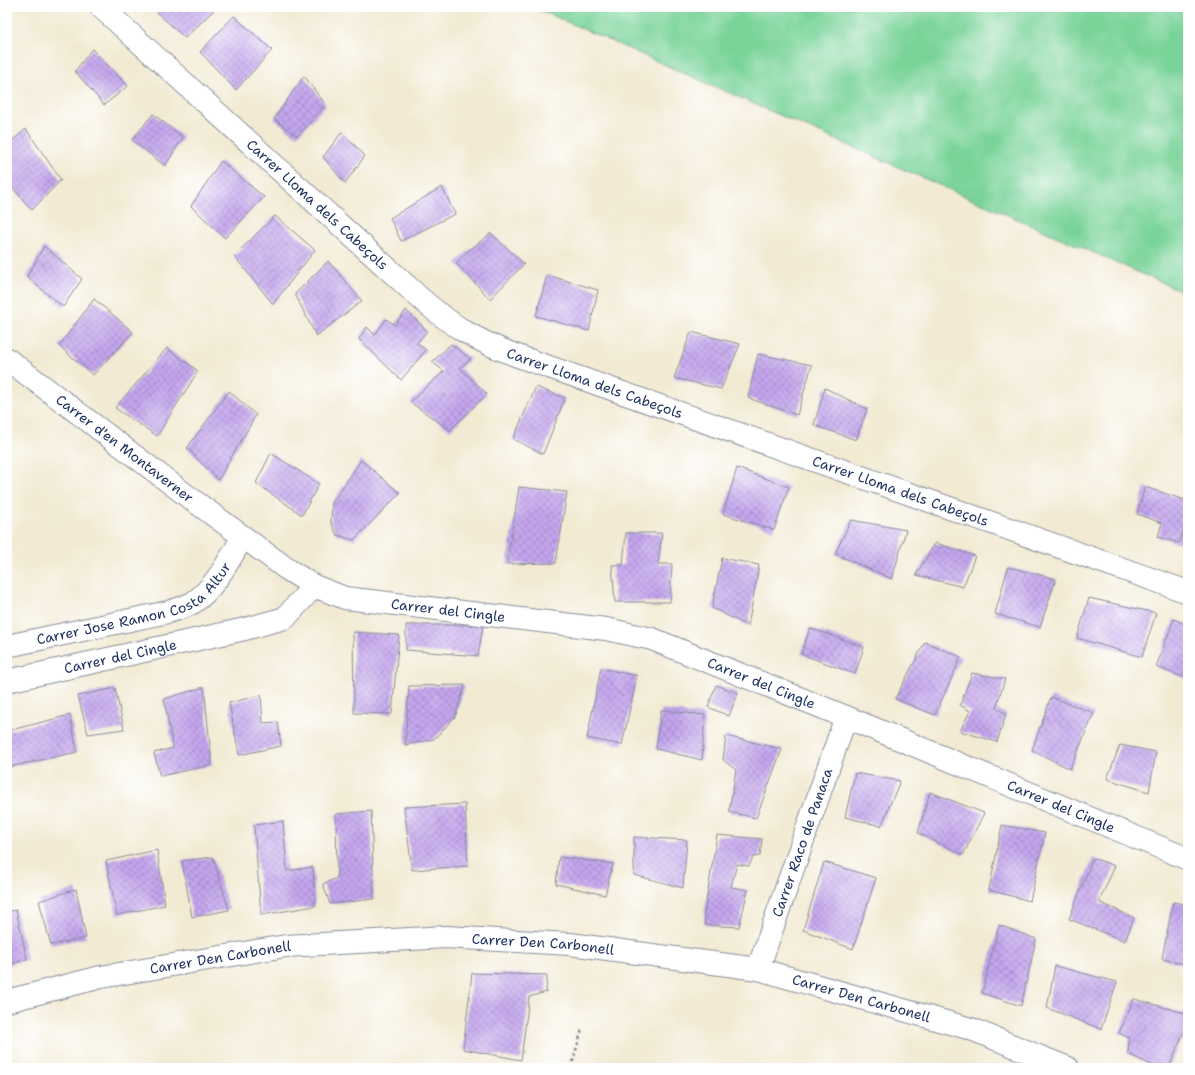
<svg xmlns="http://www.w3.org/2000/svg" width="1195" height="1075" viewBox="0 0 1195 1075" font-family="'Shantell Sans',sans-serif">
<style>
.grass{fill:#7ad49a;stroke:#4a827c}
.building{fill:url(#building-cross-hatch)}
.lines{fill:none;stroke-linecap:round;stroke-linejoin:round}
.minor-casing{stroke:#868c98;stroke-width:24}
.path{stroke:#868c98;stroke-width:2.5;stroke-dasharray:3 3;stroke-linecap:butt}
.minor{stroke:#fff;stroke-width:22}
.labels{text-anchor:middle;stroke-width:3.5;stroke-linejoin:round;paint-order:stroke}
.street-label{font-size:14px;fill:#1b2f5e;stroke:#fff}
</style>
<defs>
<pattern id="building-cross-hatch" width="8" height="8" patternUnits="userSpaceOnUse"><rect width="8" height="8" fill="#c5a6ee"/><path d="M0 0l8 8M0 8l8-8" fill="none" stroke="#9f88c4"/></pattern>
</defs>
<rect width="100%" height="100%" fill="#fff"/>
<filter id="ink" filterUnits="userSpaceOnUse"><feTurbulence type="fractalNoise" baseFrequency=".025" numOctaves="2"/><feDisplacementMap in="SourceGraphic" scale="8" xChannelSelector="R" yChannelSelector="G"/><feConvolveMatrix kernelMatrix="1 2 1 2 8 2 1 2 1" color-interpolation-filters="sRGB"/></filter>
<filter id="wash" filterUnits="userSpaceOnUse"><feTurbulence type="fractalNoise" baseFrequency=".012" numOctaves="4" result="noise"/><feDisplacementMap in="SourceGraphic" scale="16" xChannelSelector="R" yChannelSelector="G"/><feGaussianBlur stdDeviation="0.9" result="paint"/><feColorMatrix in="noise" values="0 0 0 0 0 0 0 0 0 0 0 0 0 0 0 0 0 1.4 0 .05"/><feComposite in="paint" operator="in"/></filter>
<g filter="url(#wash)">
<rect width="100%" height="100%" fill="#f2ead3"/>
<path class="grass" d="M533,7H1188V294Z"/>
<g id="blocks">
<g class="building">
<path d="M151,7H217L185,38Z"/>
<path d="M234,16L272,50L236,90L200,52Z"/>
<path d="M92,49L128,86L104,105L75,71Z"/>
<path d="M304,76L326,105L297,136L274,119Z"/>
<path d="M153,114L183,137L165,166L132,140Z"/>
<path d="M26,129L61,180L32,210L7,181V145Z"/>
<path d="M342,132L365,156L345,183L323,157Z"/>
<path d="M221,161L264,197L225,238L191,206Z"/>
<path d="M442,187L455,214L401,241L390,218Z"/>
<path d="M275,216L315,250L273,304L234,256Z"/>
<path d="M491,233L524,264L490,299L456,263L466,253Z"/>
<path d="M44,246L82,279L63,307L27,277Z"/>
<path d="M328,261L362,301L316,336L295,294Z"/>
<path d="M547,275L598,290L589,331L536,316Z"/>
<path d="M94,299L133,332L93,375L59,346Z"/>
<path d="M406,310L427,331L417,343L426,350L401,380L359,339L367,327L375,335L386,319L395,325Z"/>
<path d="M691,332L740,344L721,389L674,378Z"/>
<path d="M451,344L471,359L460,368L487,394L450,430L410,402L444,371L432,362Z"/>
<path d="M167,348L198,371L157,436L115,408Z"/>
<path d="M758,354L812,365L797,415L748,398Z"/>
<path d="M536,387L565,398L543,454L513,439Z"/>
<path d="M825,388L867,409L856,440L814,425Z"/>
<path d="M229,391L256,415L218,480L187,448Z"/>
<path d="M271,453L319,484L302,515L256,483Z"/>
<path d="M361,460L400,493L354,540L337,535L331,522L332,503Z"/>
<path d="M737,468L789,487L774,530L723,514Z"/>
<path d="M519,487L567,492L556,563L507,564Z"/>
<path d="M1145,487L1188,501V520L1179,543L1158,537L1162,523L1137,514Z"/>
<path d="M851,520L906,530L892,579L835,554Z"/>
<path d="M626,533H662L658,564H672L670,602H615L612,565H623Z"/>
<path d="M935,543L975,556L963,587L916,575Z"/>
<path d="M722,558L759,565L748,626L712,608Z"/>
<path d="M1008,567L1056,579L1040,627L995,614Z"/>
<path d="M1089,598L1156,613L1142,657L1077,638Z"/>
<path d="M1174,619L1188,625V679L1156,667Z"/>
<path d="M406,625H483L478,656L406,650Z"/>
<path d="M810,628L864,647L855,674L801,654Z"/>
<path d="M353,632L399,635L392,714L354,713Z"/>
<path d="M925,642L961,657L935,715L895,699Z"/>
<path d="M601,668L637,676L622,745L587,738Z"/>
<path d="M972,673L1005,679L996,708L1006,714L997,742L960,731L970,711L960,705Z"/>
<path d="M465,685L455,717L434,739L405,745L409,686Z"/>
<path d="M716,685L738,693L729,716L708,707Z"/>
<path d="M204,687L212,765L160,776L154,753L173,748L164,699Z"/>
<path d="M115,688L124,729L88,734L78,696Z"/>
<path d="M261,695L263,723L278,722L281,746L239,755L229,703Z"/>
<path d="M1051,697L1094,713L1070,769L1032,750Z"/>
<path d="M661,710L705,715L702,760L656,749Z"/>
<path d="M70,715L77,752L9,767L7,756V731Z"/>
<path d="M726,736L782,749L756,818L729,812L736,770L723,760Z"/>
<path d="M1120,745L1156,752L1149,792L1107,779Z"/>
<path d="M855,773L900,781L881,826L845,817Z"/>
<path d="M930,792L984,813L963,855L918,833Z"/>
<path d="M465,804L468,866L412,870L404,807Z"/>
<path d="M371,811L374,899L330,904L323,884L337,878L336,814Z"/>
<path d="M283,821L287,871L313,867L315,906L261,915L254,825Z"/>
<path d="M1002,825L1045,833L1030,901L989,890Z"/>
<path d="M717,835L762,839L760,856L753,857L749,866L737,864L731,887L748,890L739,927L705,925L704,915Z"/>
<path d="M634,837L687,840L683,888L634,875Z"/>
<path d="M157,850L165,905L117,915L106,861Z"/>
<path d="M213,857L229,910L192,917L182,861Z"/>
<path d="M559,857L613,864L605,895L556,884Z"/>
<path d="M1093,858L1115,866L1099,902L1134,918L1125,941L1069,919Z"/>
<path d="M824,862L876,878L853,949L803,930Z"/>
<path d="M76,889L86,938L51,945L39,901Z"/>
<path d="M1173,902L1188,905V965L1162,959Z"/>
<path d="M16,910L27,959L7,965V912Z"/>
<path d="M999,925L1036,939L1021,1006L982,993Z"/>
<path d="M1055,966L1117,982L1101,1029L1047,1008Z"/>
<path d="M472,973L547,975L546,992L529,997L521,1060L463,1049Z"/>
<path d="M1134,999L1188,1014V1022L1169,1068H1158L1128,1054L1129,1038L1119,1033Z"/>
</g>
</g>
</g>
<g filter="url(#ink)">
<use href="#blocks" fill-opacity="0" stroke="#868c98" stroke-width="1"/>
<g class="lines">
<g class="minor-casing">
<g id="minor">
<path id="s1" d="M101,7L420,298C452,326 475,340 515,355L1188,592"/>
<path id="s2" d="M7,359L190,498L287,569L314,586L345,598L606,629L652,639L846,717L1188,859"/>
<path id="s3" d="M7,646L168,612C177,609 186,607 194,602C215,588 230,558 243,537"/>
<path id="s4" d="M7,681L245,629L285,618L314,586"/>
<path id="s5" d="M758,969L846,717"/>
<path id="s6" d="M7,1001L101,977L286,946L446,937L570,944L758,969L971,1029L1068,1068"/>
</g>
</g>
<path class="path" d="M571,1068L582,1029"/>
<use href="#minor" class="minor"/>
</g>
</g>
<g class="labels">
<g class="street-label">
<text dy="5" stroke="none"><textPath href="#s1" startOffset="293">Carrer Lloma dels Cabeçols</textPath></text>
<text dy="5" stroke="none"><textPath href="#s1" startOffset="628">Carrer Lloma dels Cabeçols</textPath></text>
<text dy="5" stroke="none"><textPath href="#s2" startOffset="148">Carrer d'en Montaverner</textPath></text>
<text dy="5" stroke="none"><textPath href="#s1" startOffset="952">Carrer Lloma dels Cabeçols</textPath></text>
<text dy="5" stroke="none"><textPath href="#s3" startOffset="137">Carrer Jose Ramon Costa Altur</textPath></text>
<text dy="5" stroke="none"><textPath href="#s2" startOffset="519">Carrer del Cingle</textPath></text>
<text dy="5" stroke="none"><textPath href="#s4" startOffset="116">Carrer del Cingle</textPath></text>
<text dy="5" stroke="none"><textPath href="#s2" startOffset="843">Carrer del Cingle</textPath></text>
<text dy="5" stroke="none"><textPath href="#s2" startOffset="1167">Carrer del Cingle</textPath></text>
<text dy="5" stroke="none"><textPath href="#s5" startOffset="134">Carrer Raco de Panaca</textPath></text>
<text dy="5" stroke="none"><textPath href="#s6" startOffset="542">Carrer Den Carbonell</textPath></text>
<text dy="5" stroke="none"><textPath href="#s6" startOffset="218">Carrer Den Carbonell</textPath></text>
<text dy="5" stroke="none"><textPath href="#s6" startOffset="866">Carrer Den Carbonell</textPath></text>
</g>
</g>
<rect width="1195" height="1075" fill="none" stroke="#fff" stroke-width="24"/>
</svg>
